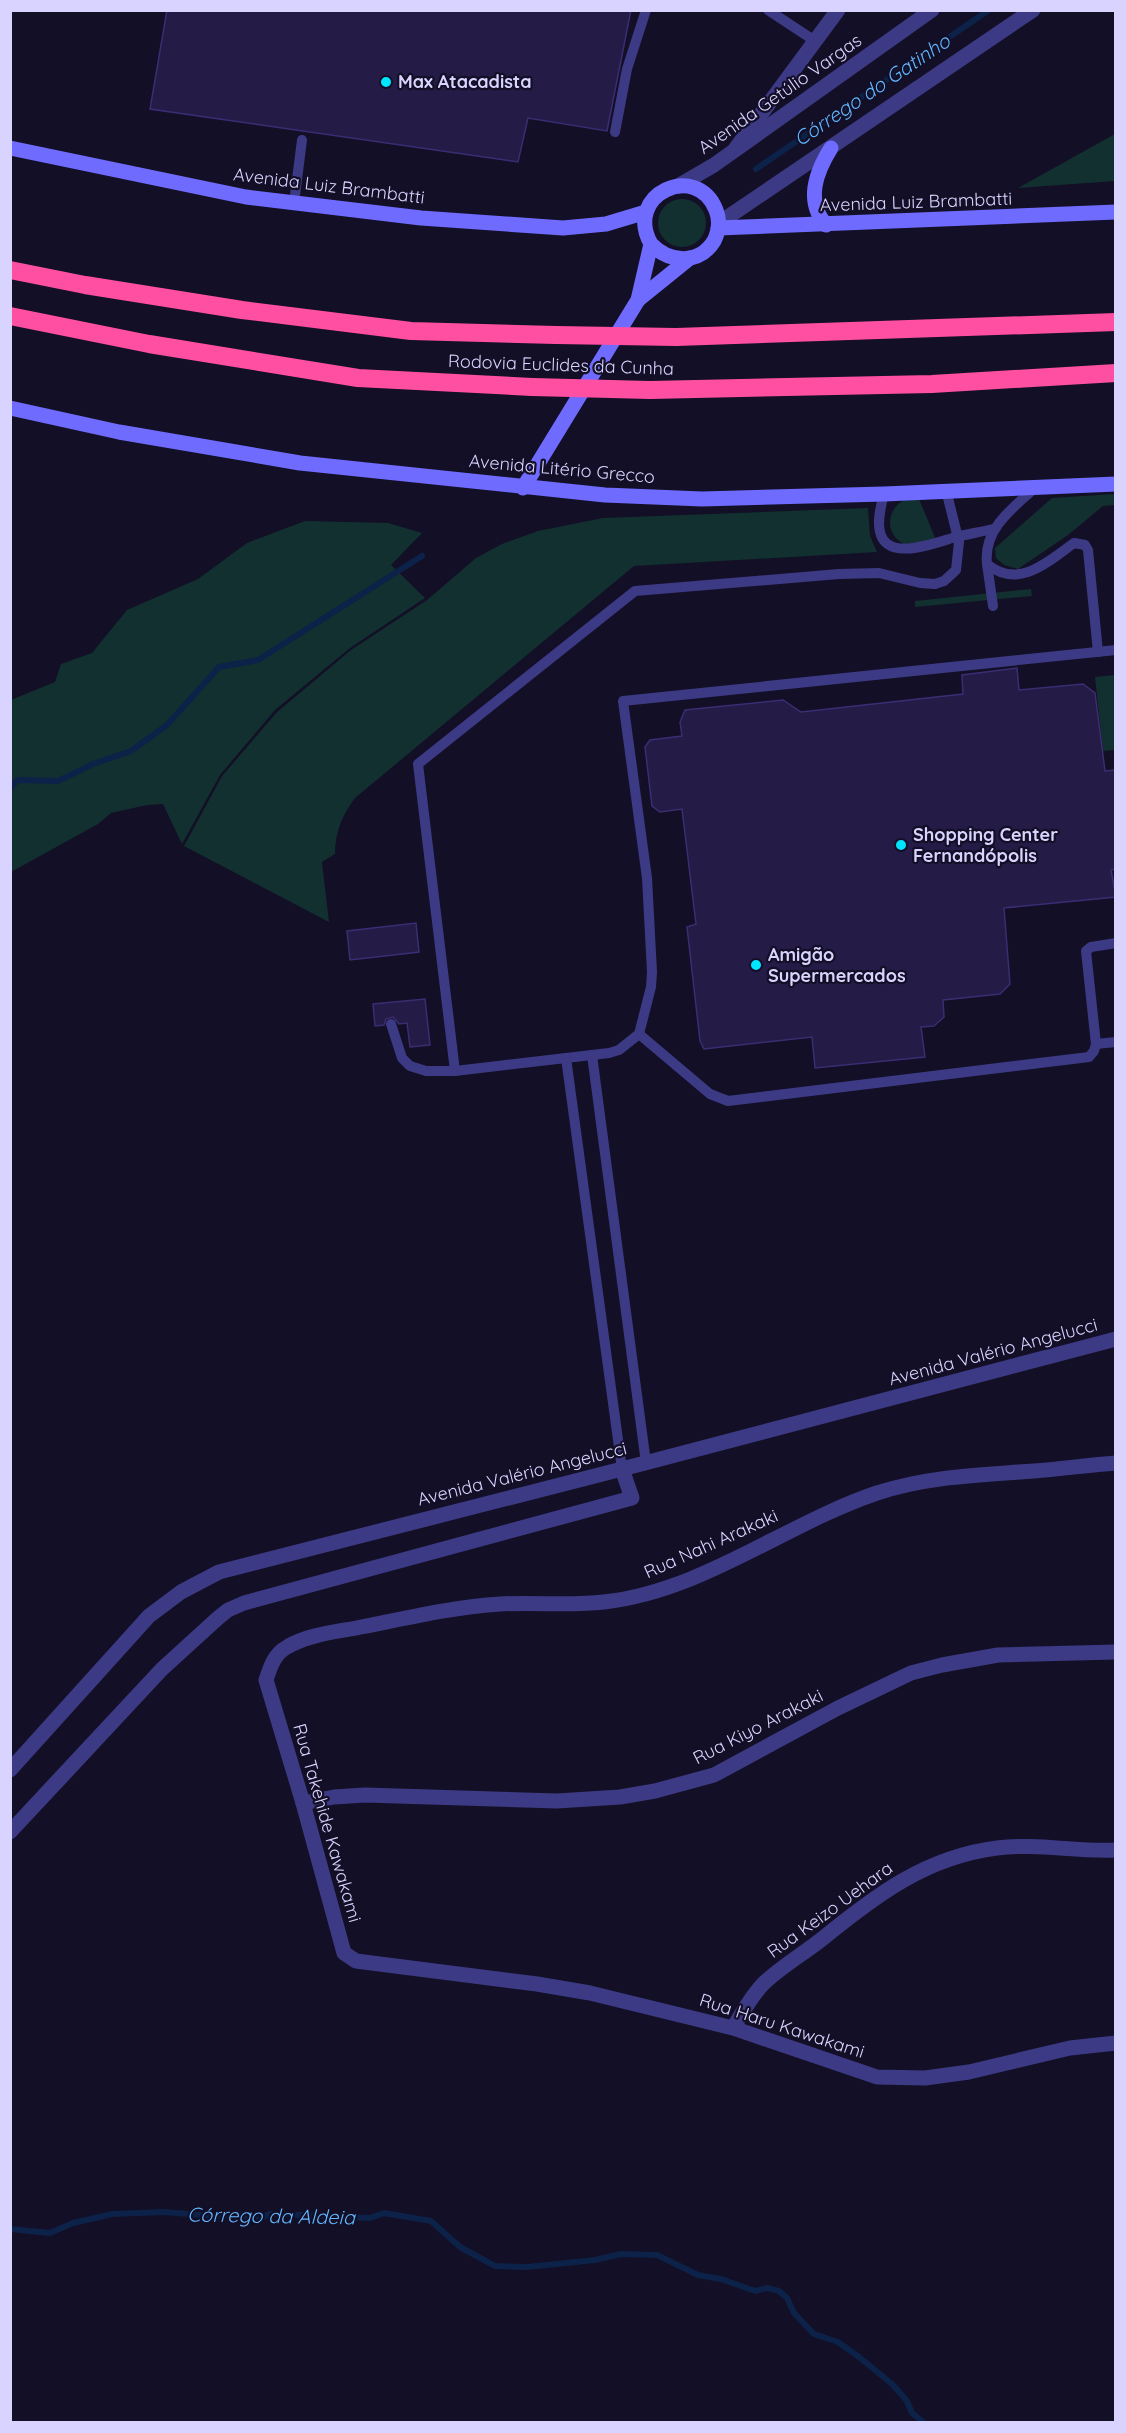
<svg xmlns="http://www.w3.org/2000/svg" width="1126" height="2433" viewBox="0 0 1126 2433" font-family="Quicksand,sans-serif">
<style>
.green{fill:#12302f}
.lines{fill:none;stroke-linecap:round;stroke-linejoin:round}
.stream{stroke:#0c2248;stroke-width:6}
.building{fill:#241b47;stroke:#3b2d73;stroke-width:1.5}
.service{stroke:#3d3a85;stroke-width:10}
.minor{stroke:#3d3a85;stroke-width:15}
.tertiary{stroke:#3d3a85;stroke-width:15}
.secondary{stroke:#6f6bff;stroke-width:15}
.motorway{stroke:#ff4fa3;stroke-width:18}
.motorway-bridge{stroke:#ff4fa3;stroke-width:18}
.poi-dot{fill:#00e5ff;stroke:#130f26;stroke-width:2}
.labels{text-anchor:middle;stroke-width:4.5;stroke-linejoin:round;paint-order:stroke}
.poi-label{font-size:18px;font-weight:bold;fill:#d9d4ff;stroke:#130f26;text-anchor:start}
.street-label{font-size:18px;fill:#d9d4ff;stroke:#130f26}
.water-label{font-size:20px;font-style:italic;fill:#62b6ff;stroke:#130f26}
</style>
<rect width="100%" height="100%" fill="#130f26"/>
<g class="green">
<path d="M1115,134V181L1018,188Z"/>
<circle cx="682" cy="223" r="24"/>
<path d="M1115,494V505L1103,506L1068,535L1018,569L1004,565L996,558L995,548L1052,498Z"/>
<path d="M906,499H919L936,540L904,544C884,534 886,508 906,499Z"/>
<path d="M868,508L870,536L877,552L634,566L355,798C342,815 335,833 335,854L322,862L329,922L184,846L222,776L277,712L351,650L427,600L476,558L502,544L538,531L603,518Z"/>
<path d="M305,521L388,523L422,533L391,565L425,598L350,648L275,710L220,775L182,844L163,804L147,805L111,813L98,824L11,872V700L55,682L61,664L92,653L127,610L198,579L247,543Z"/>
<path d="M1031,589L1032,596L915,607V601Z"/>
<path d="M1115,675V750L1103,751L1095,677Z"/>
</g>
<g class="lines">
<g class="stream">
<path d="M756,169L989,10"/>
<path d="M10,789L17,780L58,781L93,764L131,751L167,725L219,667L258,660L422,556"/>
<path d="M10,2229L50,2233L73,2223L112,2214L164,2212L214,2216L239,2214L259,2220L269,2214H278L370,2218L384,2213L431,2221L460,2247L495,2266L527,2267L595,2260L621,2254L657,2255L698,2275L721,2279L755,2291L767,2288L779,2291L787,2298L794,2313L814,2334L838,2342L859,2357L892,2384L907,2401L912,2413L923,2422"/>
</g>
</g>
<g class="building">
<path d="M167,10H631L607,131L528,118L518,162L150,109Z"/>
<path d="M1017,668L1019,690L1083,684L1095,693L1105,771L1116,770V869L1111,870L1116,897L1004,908L1010,984L1000,994L943,1000L944,1017L934,1026L921,1027L925,1057L815,1068L812,1037L704,1049L700,1041L687,927L696,924L682,809L660,812L652,806L645,747L650,740L682,736L680,722L685,710L783,700L801,712L963,694L962,675Z"/>
<path d="M416,923L419,952L350,960L347,931Z"/>
<path d="M425,999L430,1045L410,1047L407,1023L399,1024L393,1017L386,1019L384,1025L375,1026L373,1004Z"/>
</g>
<g class="lines">
<g class="service">
<path d="M768,10L815,41"/>
<path d="M615,132L627,69L646,10"/>
<path d="M294,203L302,140"/>
<path d="M1035,488C1011,509 983,530 987,564C1018,590 1048,562 1074,543L1085,545L1088,550L1098,652"/>
<path d="M884,494C881,505 877,520 880,532C887,563 937,542 956,537C968,534 981,532 993,529"/>
<path d="M987,564L993,606"/>
<path d="M391,1024L402,1058L410,1066L426,1071H455L609,1053L619,1050L639,1034L651,987L652,972L647,878L623,701L1116,650"/>
<path d="M639,1034L710,1094L728,1101L1089,1057L1094,1051L1096,1044L1086,951L1091,947L1116,943"/>
<path d="M1096,1044L1116,1042"/>
<path d="M592,1055L646,1463"/>
<path d="M566,1058L622,1469"/>
<path d="M455,1071L418,764L635,591L839,574L879,573L920,583L935,584L944,581L956,570L959,542L946,490"/>
</g>
<g class="minor">
<path d="M736,148L838,10"/>
<path d="M1116,1463C1088,1465 1061,1469 1034,1471C981,1475 929,1476 877,1493C785,1524 703,1591 604,1602C570,1606 534,1602 500,1604C453,1607 407,1618 361,1627C337,1632 309,1634 287,1647C274,1654 270,1668 266,1680L303,1803L344,1953L356,1961L537,1984L590,1993L733,2028L877,2077L925,2078L969,2072L1070,2048L1116,2043"/>
<path d="M10,1770L149,1616L181,1592L219,1572L622,1469L1116,1339"/>
<path d="M303,1803L334,1797L365,1795L557,1801L620,1797L655,1791L714,1775L838,1708L911,1673L942,1665L998,1655L1116,1652"/>
<path d="M10,1832L162,1669L218,1618L228,1610L244,1603L632,1498L622,1469"/>
<path d="M733,2028C743,2012 751,1996 764,1983C782,1966 803,1954 822,1939C876,1895 926,1857 997,1848C1037,1843 1076,1852 1116,1850"/>
</g>
<g class="tertiary">
<path d="M678,186L714,165L932,10"/>
<path d="M719,223L1033,10"/>
</g>
<g class="secondary">
<path d="M10,148L246,197L421,218L563,228L606,224L646,212"/>
<path d="M826,225C805,201 816,172 831,148"/>
<path d="M718,228L1116,212"/>
<path d="M638,300L690,258"/>
<path d="M10,408L119,432L300,463L605,495L702,499L884,494L1116,484"/>
<path d="M523,488L638,300L651,244C623,194 697,161 716,210C720,220 719,231 714,241C699,265 669,263 651,244"/>
</g>
<g class="motorway">
<path d="M10,270L85,285L242,310L411,331L556,335"/>
<path d="M10,316L149,344L358,378L532,387"/>
<path d="M676,337L1116,322"/>
<path d="M650,390L932,384L1116,373"/>
</g>
<g class="motorway-bridge">
<path d="M556,335L676,337"/>
<path d="M532,387L650,390"/>
</g>
</g>
<g class="poi-dot">
<circle cx="386" cy="82" r="6"/>
<circle cx="901" cy="845" r="6"/>
<circle cx="756" cy="965" r="6"/>
</g>
<g class="labels">
<g class="poi-label">
<text x="398" y="88">Max Atacadista</text>
<text x="913" y="841">Shopping Center<tspan x="913" dy="21">Fernandópolis</tspan></text>
<text x="768" y="961">Amigão<tspan x="768" dy="21">Supermercados</tspan></text>
</g>
<g class="street-label">
<text transform="translate(780 94) rotate(-35)" y="6">Avenida Getúlio Vargas</text>
<text transform="translate(329 186) rotate(7)" y="6">Avenida Luiz Brambatti</text>
<text transform="translate(916 202) rotate(-2)" y="6">Avenida Luiz Brambatti</text>
<text transform="translate(561 365) rotate(2)" y="6">Rodovia Euclides da Cunha</text>
<text transform="translate(562 469) rotate(5)" y="6">Avenida Litério Grecco</text>
<text transform="translate(993 1352) rotate(-15)" y="6">Avenida Valério Angelucci</text>
<text transform="translate(522 1474) rotate(-14)" y="6">Avenida Valério Angelucci</text>
<text transform="translate(711 1544) rotate(-24)" y="6">Rua Nahi Arakaki</text>
<text transform="translate(758 1727) rotate(-27)" y="6">Rua Kiyo Arakaki</text>
<text transform="translate(327 1823) rotate(74)" y="6">Rua Takehide Kawakami</text>
<text transform="translate(830 1910) rotate(-36)" y="6">Rua Keizo Uehara</text>
<text transform="translate(782 2026) rotate(18)" y="6">Rua Haru Kawakami</text>
</g>
<g class="water-label">
<text transform="translate(872 90) rotate(-34)" y="7">Córrego do Gatinho</text>
<text transform="translate(271 2216) rotate(1)" y="7">Córrego da Aldeia</text>
</g>
</g>
<rect width="1126" height="2433" fill="none" stroke="#d9d4ff" stroke-width="24"/>
</svg>
